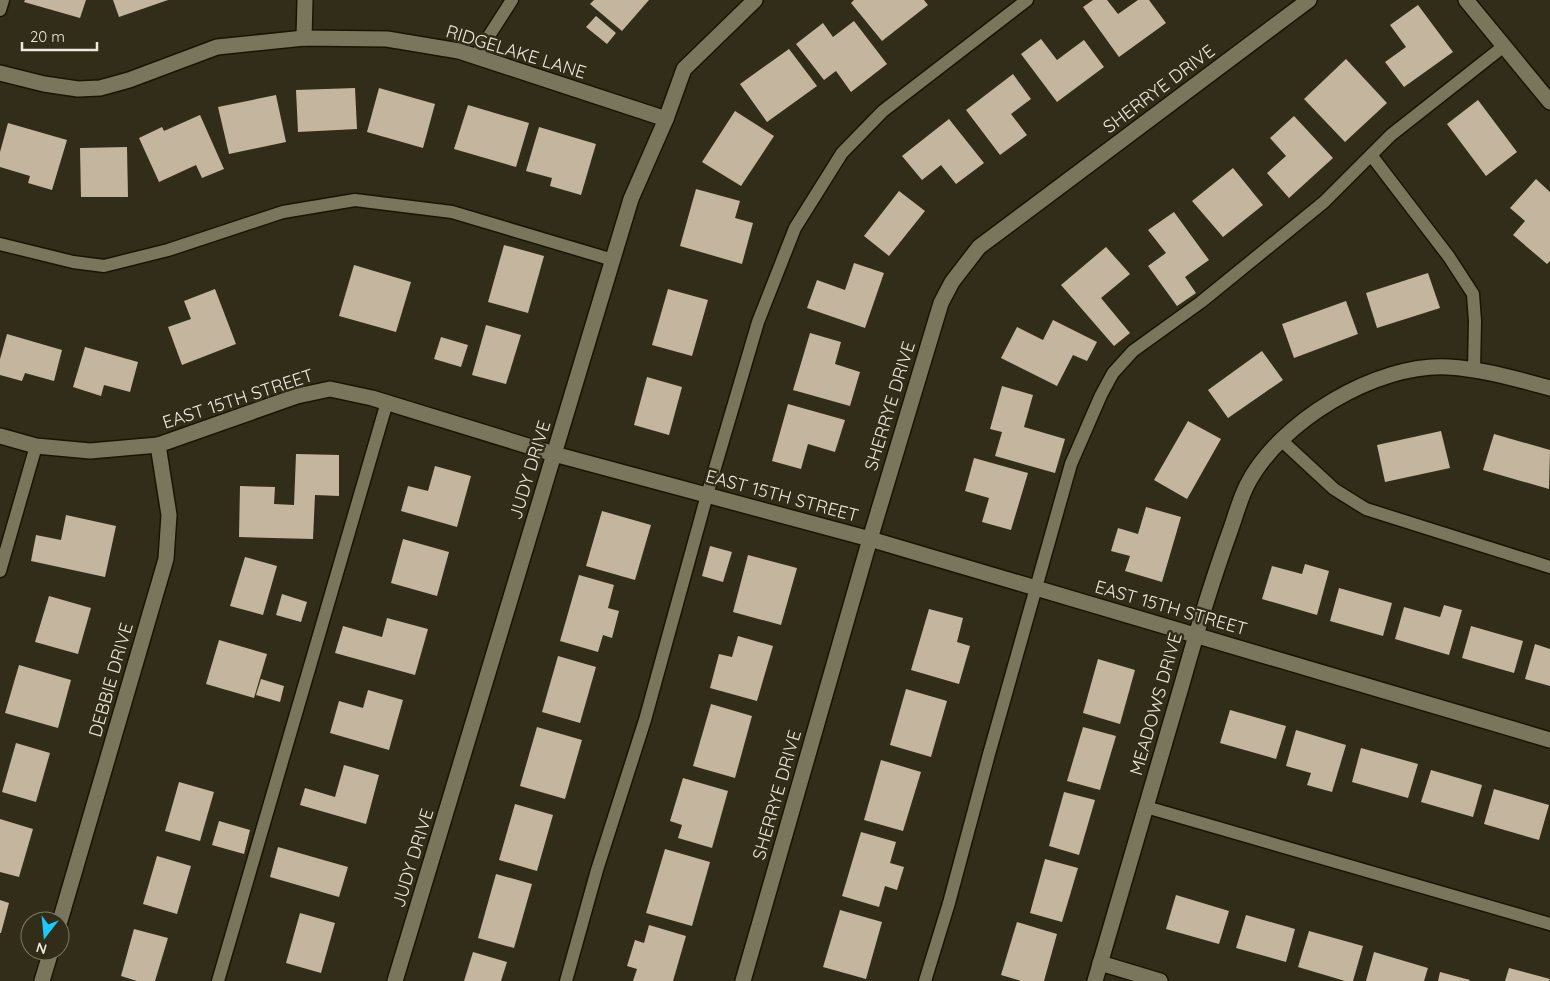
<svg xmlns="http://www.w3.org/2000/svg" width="1550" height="981" viewBox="0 0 1550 981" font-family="Quicksand,sans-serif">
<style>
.building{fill:#c4b59e}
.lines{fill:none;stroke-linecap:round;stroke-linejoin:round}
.lane-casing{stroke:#1a1502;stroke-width:15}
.street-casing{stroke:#1a1502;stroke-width:18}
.lane{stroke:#7a755d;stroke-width:12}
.street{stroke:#7a755d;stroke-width:15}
.labels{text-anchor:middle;stroke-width:5;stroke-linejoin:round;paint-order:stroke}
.street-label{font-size:18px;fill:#ece9dc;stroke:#322d18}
</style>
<rect width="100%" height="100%" fill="#322d18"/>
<g class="building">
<path d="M25,0H86L80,18L24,2Z"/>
<path d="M113,0H168L119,17Z"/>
<path d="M594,0H649L622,31L590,4Z"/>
<path d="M854,0H924L928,5L882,41L851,3Z"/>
<path d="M1093,0H1107L1118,14L1138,0H1149L1166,23L1119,57L1083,7Z"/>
<path d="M1418,5L1453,52L1404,87L1385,62L1406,47L1390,25Z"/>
<path d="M596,16L616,33L607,44L586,27Z"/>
<path d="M854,21L887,64L851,92L836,71L824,80L796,44L823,23L833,37Z"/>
<path d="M1041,39L1057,60L1084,40L1104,67L1057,102L1021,54Z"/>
<path d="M789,49L817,86L767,122L740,84Z"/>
<path d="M1346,59L1387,103L1345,142L1304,99Z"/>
<path d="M1013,74L1031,99L1011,114L1027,135L1000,155L966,110Z"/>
<path d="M355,88L357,129L298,132L296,90Z"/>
<path d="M379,88L435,104L423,148L367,132Z"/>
<path d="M276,95L286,142L229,154L218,107Z"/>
<path d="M1478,100L1517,152L1486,176L1447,124Z"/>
<path d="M468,105L529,123L516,167L454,149Z"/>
<path d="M735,111L774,136L741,186L702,162Z"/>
<path d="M200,115L224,169L202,178L196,165L159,182L139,138L162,127L164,131Z"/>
<path d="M1294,116L1333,158L1289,198L1267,173L1286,156L1270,138Z"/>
<path d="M949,119L984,163L956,184L941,165L922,180L902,156Z"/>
<path d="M8,123L67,140L52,190L28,183L30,176L0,167V152Z"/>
<path d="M539,127L596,144L581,195L550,186L552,178L526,171Z"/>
<path d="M127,147L128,197H81L80,148Z"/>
<path d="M1233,168L1263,205L1223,237L1192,201Z"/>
<path d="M1536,179L1550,192V261L1547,264L1513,235L1525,221L1510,208Z"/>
<path d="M696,189L740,201L735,218L753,223L742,264L680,246Z"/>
<path d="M899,191L925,211L889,256L864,236Z"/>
<path d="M1174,212L1209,260L1185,277L1196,293L1177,306L1148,266L1166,253L1148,230Z"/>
<path d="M504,245L544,256L528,313L488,302Z"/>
<path d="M1106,247L1130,274L1101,298L1130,333L1114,346L1061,285Z"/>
<path d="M854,263L884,273L865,328L807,308L817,280L845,290Z"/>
<path d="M354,265L411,282L396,332L339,316Z"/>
<path d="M1428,273L1440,308L1377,328L1366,293Z"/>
<path d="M215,289L236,344L182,365L168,327L191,319L184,301Z"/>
<path d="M668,289L708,300L692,356L652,345Z"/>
<path d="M1346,301L1358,334L1294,358L1282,324Z"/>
<path d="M1053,320L1097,342L1087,361L1073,355L1057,386L1001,358L1017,327L1043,340Z"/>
<path d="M486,325L521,335L506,384L472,375Z"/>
<path d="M810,333L841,342L835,364L860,372L850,406L793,390Z"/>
<path d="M7,334L62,350L54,381L25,373L22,381L0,375V359Z"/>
<path d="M441,337L468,345L461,367L434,359Z"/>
<path d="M85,347L138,362L130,392L104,385L101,396L73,387Z"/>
<path d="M1262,351L1283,380L1228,418L1208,390Z"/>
<path d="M647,377L682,387L669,435L634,425Z"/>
<path d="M1002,386L1033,395L1024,427L1065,439L1055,473L995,456L1002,432L990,429Z"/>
<path d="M788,404L845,420L835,452L808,444L801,469L772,461Z"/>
<path d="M1188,421L1221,439L1187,499L1154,480Z"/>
<path d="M1441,431L1450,468L1385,482L1377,445Z"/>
<path d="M1494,434L1550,450L1549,489L1483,470Z"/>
<path d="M296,454L339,455V496L315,495L313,539L239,537L240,486L275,487L274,504L294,505Z"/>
<path d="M974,458L1028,473L1011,530L982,522L989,498L965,491Z"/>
<path d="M435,466L471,476L457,527L401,511L408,486L428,491Z"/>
<path d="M1146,507L1181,517L1162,582L1125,571L1130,556L1111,551L1118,528L1138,534Z"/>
<path d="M602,511L651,525L635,580L586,566Z"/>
<path d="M66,515L116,526L105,577L31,561L36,535L61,540Z"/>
<path d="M403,539L449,552L437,596L391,583Z"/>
<path d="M710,546L732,552L723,582L702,576Z"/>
<path d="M748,555L797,568L781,625L733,612Z"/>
<path d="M245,557L277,566L263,615L230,606Z"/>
<path d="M1305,564L1329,571L1317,615L1262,599L1272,566L1302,574Z"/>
<path d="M579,575L614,585L608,608L619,611L612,638L603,635L598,652L560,641Z"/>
<path d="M1339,588L1392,603L1383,636L1330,621Z"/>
<path d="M282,594L307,602L301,622L276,615Z"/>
<path d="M49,596L91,608L78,654L35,642Z"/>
<path d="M1444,605L1462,610L1449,655L1395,639L1404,607L1440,617Z"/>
<path d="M929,609L963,618L957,642L970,646L959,684L911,670Z"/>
<path d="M387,618L428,629L415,675L335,653L343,626L382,637Z"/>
<path d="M1471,626L1523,641L1514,673L1462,658Z"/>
<path d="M738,636L773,646L757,701L710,688L719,654L732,657Z"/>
<path d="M219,640L267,654L254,698L206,684Z"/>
<path d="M1535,644L1550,649V686L1525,679Z"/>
<path d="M558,656L596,667L580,723L542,712Z"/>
<path d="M1098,659L1135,670L1120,724L1083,713Z"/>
<path d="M19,665L71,680L58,728L5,713Z"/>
<path d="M261,679L284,686L280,702L256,695Z"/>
<path d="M906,689L947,701L931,757L890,745Z"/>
<path d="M368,690L403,700L389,750L330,733L339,701L363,708Z"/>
<path d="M711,704L752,716L735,778L693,766Z"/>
<path d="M1230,710L1286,726L1276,759L1220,743Z"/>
<path d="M537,727L582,740L565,799L520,786Z"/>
<path d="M1083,727L1116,736L1100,790L1067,781Z"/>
<path d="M1296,730L1346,745L1332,792L1307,785L1311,773L1286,766Z"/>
<path d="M16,743L50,753L36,802L2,792Z"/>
<path d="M1361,748L1418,764L1408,798L1352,782Z"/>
<path d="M881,760L921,772L903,831L864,820Z"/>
<path d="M344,765L379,775L366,824L300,805L305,788L335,797Z"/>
<path d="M1431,770L1482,785L1473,817L1421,802Z"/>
<path d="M683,778L728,791L712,848L678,838L682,825L670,821Z"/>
<path d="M179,782L214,792L200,841L165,831Z"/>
<path d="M1494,789L1549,805L1539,840L1484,824Z"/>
<path d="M1064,792L1095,800L1079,855L1049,846Z"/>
<path d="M515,804L553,815L537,871L499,860Z"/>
<path d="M0,819L33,829L19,877L0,872Z"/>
<path d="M219,821L250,830L244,854L212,845Z"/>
<path d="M861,832L896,842L890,863L904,867L897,890L885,886L879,907L842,896Z"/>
<path d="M278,847L348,867L339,897L270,877Z"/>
<path d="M665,849L710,862L692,926L646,913Z"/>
<path d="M157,856L191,866L177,914L143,904Z"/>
<path d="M1045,859L1078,868L1062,922L1030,913Z"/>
<path d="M496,874L532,884L514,948L478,938Z"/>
<path d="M1176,895L1229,911L1219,944L1166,929Z"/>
<path d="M0,900L9,903L1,933H0Z"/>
<path d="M840,910L882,922L866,979L823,967Z"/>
<path d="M300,913L335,923L321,973L286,963Z"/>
<path d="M1246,915L1295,929L1286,962L1236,948Z"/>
<path d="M1017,922L1057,934L1044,981H1021L1001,975Z"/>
<path d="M649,925L686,936L673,981H633L637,969L627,966L635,940L644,943Z"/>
<path d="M134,929L168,938L155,981H137L121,976Z"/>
<path d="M1309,931L1363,946L1353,981H1345L1298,967Z"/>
<path d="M473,952L507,962L501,981H464Z"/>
<path d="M1374,952L1428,968L1424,981H1366Z"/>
<path d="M1509,968L1550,979L1549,981H1505Z"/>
<path d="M1440,972L1470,980L1469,981H1438Z"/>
</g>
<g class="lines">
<g class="lane-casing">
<g id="lane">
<path d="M0,10L3,0"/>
<path d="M476,56L512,0"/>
<path d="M1371,155L1449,257L1473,294L1475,321L1474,370"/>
<path d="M0,244L73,262L104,266L168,250L283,212L355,200L452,212L613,260"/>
<path d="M1281,440L1334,489L1366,509L1550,567"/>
<path d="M0,571L36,446"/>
<path d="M1146,807L1550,924"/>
<path d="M218,981L387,402"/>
<path d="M566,981L597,870L645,720L707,495L758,322L795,228L842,153L883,111L1027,0"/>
<path d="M925,981L949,903L989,754L1071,464L1101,395L1113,373L1133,351L1201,302L1324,202L1391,135L1504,46"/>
</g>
</g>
<g class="street-casing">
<g id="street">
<path d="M1466,0L1550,102"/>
<path d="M304,38L305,0"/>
<path d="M0,73L44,84L78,89L100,88L129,80L217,47L304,38L387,39L459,51L666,119"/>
<path d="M0,436L36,446L90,451L158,445L297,396L330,389L372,398L554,454L870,539L1550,740"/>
<path d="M60,921L166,559L169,515L158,445"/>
<path d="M1100,963L1160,981"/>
<path d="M42,981L51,951"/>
<path d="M395,981L631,199L666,119L684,69L755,0"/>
<path d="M743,981L870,539L941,303L952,282L979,247L1309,0"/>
<path d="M1095,981C1124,882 1153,783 1182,684C1196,634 1211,584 1229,534C1235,518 1239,501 1247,485C1279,422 1376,363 1448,367C1483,369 1516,379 1550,388"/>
</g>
</g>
<use href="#lane" class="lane"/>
<use href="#street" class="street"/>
</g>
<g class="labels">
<g class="street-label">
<text transform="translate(516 52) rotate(17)" y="6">RIDGELAKE LANE</text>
<text transform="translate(1159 89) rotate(-37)" y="6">SHERRYE DRIVE</text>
<text transform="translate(238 399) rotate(-18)" y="6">EAST 15TH STREET</text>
<text transform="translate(890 406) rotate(-73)" y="6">SHERRYE DRIVE</text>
<text transform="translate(530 470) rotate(-73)" y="6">JUDY DRIVE</text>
<text transform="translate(782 496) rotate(15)" y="6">EAST 15TH STREET</text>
<text transform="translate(1171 608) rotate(16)" y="6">EAST 15TH STREET</text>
<text transform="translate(111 680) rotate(-74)" y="6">DEBBIE DRIVE</text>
<text transform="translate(1156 704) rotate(-74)" y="6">MEADOWS DRIVE</text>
<text transform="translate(777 795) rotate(-74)" y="6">SHERRYE DRIVE</text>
<text transform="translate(413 858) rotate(-73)" y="6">JUDY DRIVE</text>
</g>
</g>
<g transform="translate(45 936) rotate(196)"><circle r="24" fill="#322d18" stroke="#7c7866"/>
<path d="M0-4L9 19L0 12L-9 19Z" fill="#19cafc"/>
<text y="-8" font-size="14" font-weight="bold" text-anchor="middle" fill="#ece9dc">N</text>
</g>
<path d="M22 42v8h75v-8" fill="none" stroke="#ece9dc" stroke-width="2.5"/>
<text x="30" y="42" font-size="15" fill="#ece9dc" stroke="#322d18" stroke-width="4" paint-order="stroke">20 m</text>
</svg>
